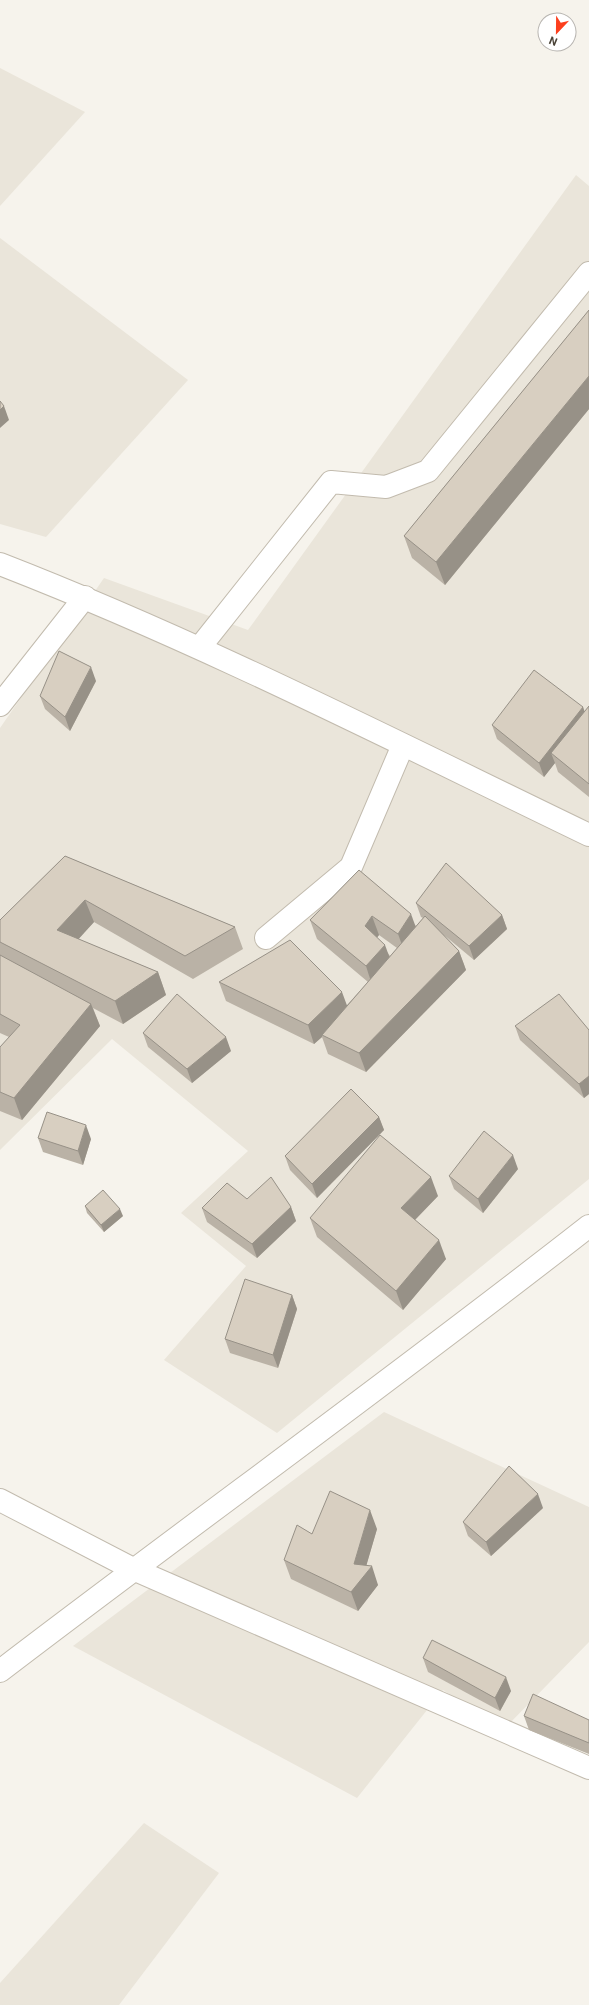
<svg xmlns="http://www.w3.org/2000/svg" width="589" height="2005" viewBox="0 0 589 2005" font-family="Roboto,sans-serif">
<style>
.residential{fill:#eae5da}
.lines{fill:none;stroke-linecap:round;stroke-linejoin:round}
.minor-casing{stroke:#c2bbae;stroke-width:24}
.minor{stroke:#fff;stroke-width:22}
.wall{fill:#bab2a6;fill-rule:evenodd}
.shaded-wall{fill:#979187}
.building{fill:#d8cfc1;stroke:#979187}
</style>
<rect width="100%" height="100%" fill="#f6f3ec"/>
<g class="residential">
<path d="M0,68L85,112L0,206Z"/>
<path d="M576,175L589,186V1179L277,1433L164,1360L246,1266L181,1213L248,1151L112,1039L0,1150V728L104,578L248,630Z"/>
<path d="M0,238L188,380L46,537L0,524Z"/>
<path d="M384,1412L589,1507V1642L503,1730L443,1690L357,1798L73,1646Z"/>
<path d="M144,1823L219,1873L119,2005H0V1983Z"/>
</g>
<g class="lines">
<g class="minor-casing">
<g id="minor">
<path d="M0,564C201,642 394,741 589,835"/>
<path d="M200,647L331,482L386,487L428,471L589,273"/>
<path d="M0,705L85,597"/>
<path d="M266,938L351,867L403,745"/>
<path d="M0,1500L133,1569L589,1768"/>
<path d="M0,1671C195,1522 395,1378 589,1226"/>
</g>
</g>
<use href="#minor" class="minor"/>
</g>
<g class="wall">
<path d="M589,310V409L445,585L412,558L404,536Z"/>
<path d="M96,681L70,731L45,709L40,696Z"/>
<path d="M589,706V797L558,772L555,763L544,777L497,739L492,725L583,707L584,712Z"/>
<path d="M65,856L235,927L243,949L193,979L94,922L78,939L158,972L166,995L123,1024L93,1008L100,1026L22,1120L0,1111V1047L9,1037L0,1033V920Z"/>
<path d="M359,870L416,926L423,918L421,917L416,903L502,915L507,929L474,960L444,935L459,951L466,970L366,1072L328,1054L322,1037L314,1044L226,1001L219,982L347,1005L368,982L317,939L310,920ZM379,935L397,948L390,956L377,938Z"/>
<path d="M515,1026L589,1030V1094L584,1098L520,1040Z"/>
<path d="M143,1033L231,1051L192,1083L148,1047Z"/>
<path d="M379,1117L384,1130L317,1198L290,1170L285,1156Z"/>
<path d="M38,1138L91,1139L83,1165L43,1152Z"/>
<path d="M518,1169L483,1213L454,1189L449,1176Z"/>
<path d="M438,1196L415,1220L446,1259L403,1310L317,1237L310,1218Z"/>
<path d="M247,1199L291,1207L296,1221L257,1258L207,1222L202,1208Z"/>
<path d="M85,1206L123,1216L104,1232L87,1213Z"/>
<path d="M292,1295L297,1309L278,1368L230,1353L225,1339Z"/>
<path d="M543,1508L491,1556L468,1536L463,1522Z"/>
<path d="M377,1529L366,1566L378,1585L358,1611L291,1579L284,1560L312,1534Z"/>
<path d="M423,1658L511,1691L500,1711L428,1672Z"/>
<path d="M524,1716L589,1720V1754L529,1730Z"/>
</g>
<g class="shaded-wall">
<path d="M589,376V409L445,585L436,562Z"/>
<path d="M4,406L9,420L0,428V410Z"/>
<path d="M91,667L96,681L70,731L65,717Z"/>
<path d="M583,707L588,721L551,753L555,763L544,777L539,763Z"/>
<path d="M85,900L94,922L66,953L57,930Z"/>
<path d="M411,914L418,933L405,953L398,934Z"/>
<path d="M502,915L507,929L474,960L469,946Z"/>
<path d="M372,916L379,935L371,945L365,926Z"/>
<path d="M385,945L392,964L372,985L366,966Z"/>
<path d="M459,951L466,970L366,1072L359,1053Z"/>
<path d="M158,972L166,995L123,1024L115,1001Z"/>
<path d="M342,992L349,1011L322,1035V1037L314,1044L308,1025Z"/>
<path d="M91,1004L100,1026L22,1120L14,1098Z"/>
<path d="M226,1037L231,1051L192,1083L187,1069Z"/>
<path d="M589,1076V1094L584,1098L579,1084Z"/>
<path d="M379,1117L384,1130L317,1198L312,1184Z"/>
<path d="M86,1125L91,1139L83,1165L78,1151Z"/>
<path d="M513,1155L518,1169L483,1213L478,1199Z"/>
<path d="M431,1177L438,1196L408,1227L401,1208Z"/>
<path d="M291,1207L296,1221L257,1258L252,1244Z"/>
<path d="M120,1209L123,1216L104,1232L101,1225Z"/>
<path d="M439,1240L446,1259L403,1310L396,1291Z"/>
<path d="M292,1295L297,1309L278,1368L273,1355Z"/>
<path d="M538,1494L543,1508L491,1556L486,1542Z"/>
<path d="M370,1510L377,1529L363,1577L372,1566L378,1585L358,1611L351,1592L354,1564Z"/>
<path d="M506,1677L511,1691L500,1711L495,1698Z"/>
</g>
<g class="building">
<path d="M589,310V376L436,562L404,536Z"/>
<path d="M0,401L4,406L0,410Z"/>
<path d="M59,651L91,667L65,717L40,696Z"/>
<path d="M534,670L583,707L539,763L492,725Z"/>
<path d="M589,706V784L551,753Z"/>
<path d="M65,856L235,927L185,956L85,900L57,930L158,972L115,1001L0,942V920Z"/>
<path d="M446,863L502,915L469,946L416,903Z"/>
<path d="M359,870L411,914L398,934L372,916L365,926L385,945L366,966L310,920Z"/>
<path d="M425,916L459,951L359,1053L322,1035Z"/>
<path d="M290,940L342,992L308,1025L219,982Z"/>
<path d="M0,955L91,1004L14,1098L0,1092V1047L20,1025L0,1014Z"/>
<path d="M177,994L226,1037L187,1069L143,1033Z"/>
<path d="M559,994L589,1030V1076L579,1084L515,1026Z"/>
<path d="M351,1089L379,1117L312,1184L285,1156Z"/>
<path d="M47,1112L86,1125L78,1151L38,1138Z"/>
<path d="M484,1131L513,1155L478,1199L449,1176Z"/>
<path d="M380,1135L431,1177L401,1208L439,1240L396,1291L310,1218Z"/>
<path d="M271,1177L291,1207L252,1244L202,1208L227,1183L247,1199Z"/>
<path d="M103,1190L120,1209L101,1225L85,1206Z"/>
<path d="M245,1279L292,1295L273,1355L225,1339Z"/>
<path d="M509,1466L538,1494L486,1542L463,1522Z"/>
<path d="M330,1491L370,1510L354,1564L372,1566L351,1592L284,1560L297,1525L312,1534Z"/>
<path d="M432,1640L506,1677L495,1698L423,1658Z"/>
<path d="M533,1694L589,1720V1743L524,1716Z"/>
</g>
<g transform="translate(557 32) rotate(202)"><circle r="19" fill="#ffffff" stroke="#b7b4b0"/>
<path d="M0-3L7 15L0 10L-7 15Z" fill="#fc3f1d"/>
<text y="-6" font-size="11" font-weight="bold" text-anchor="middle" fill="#4b4439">N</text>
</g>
</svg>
